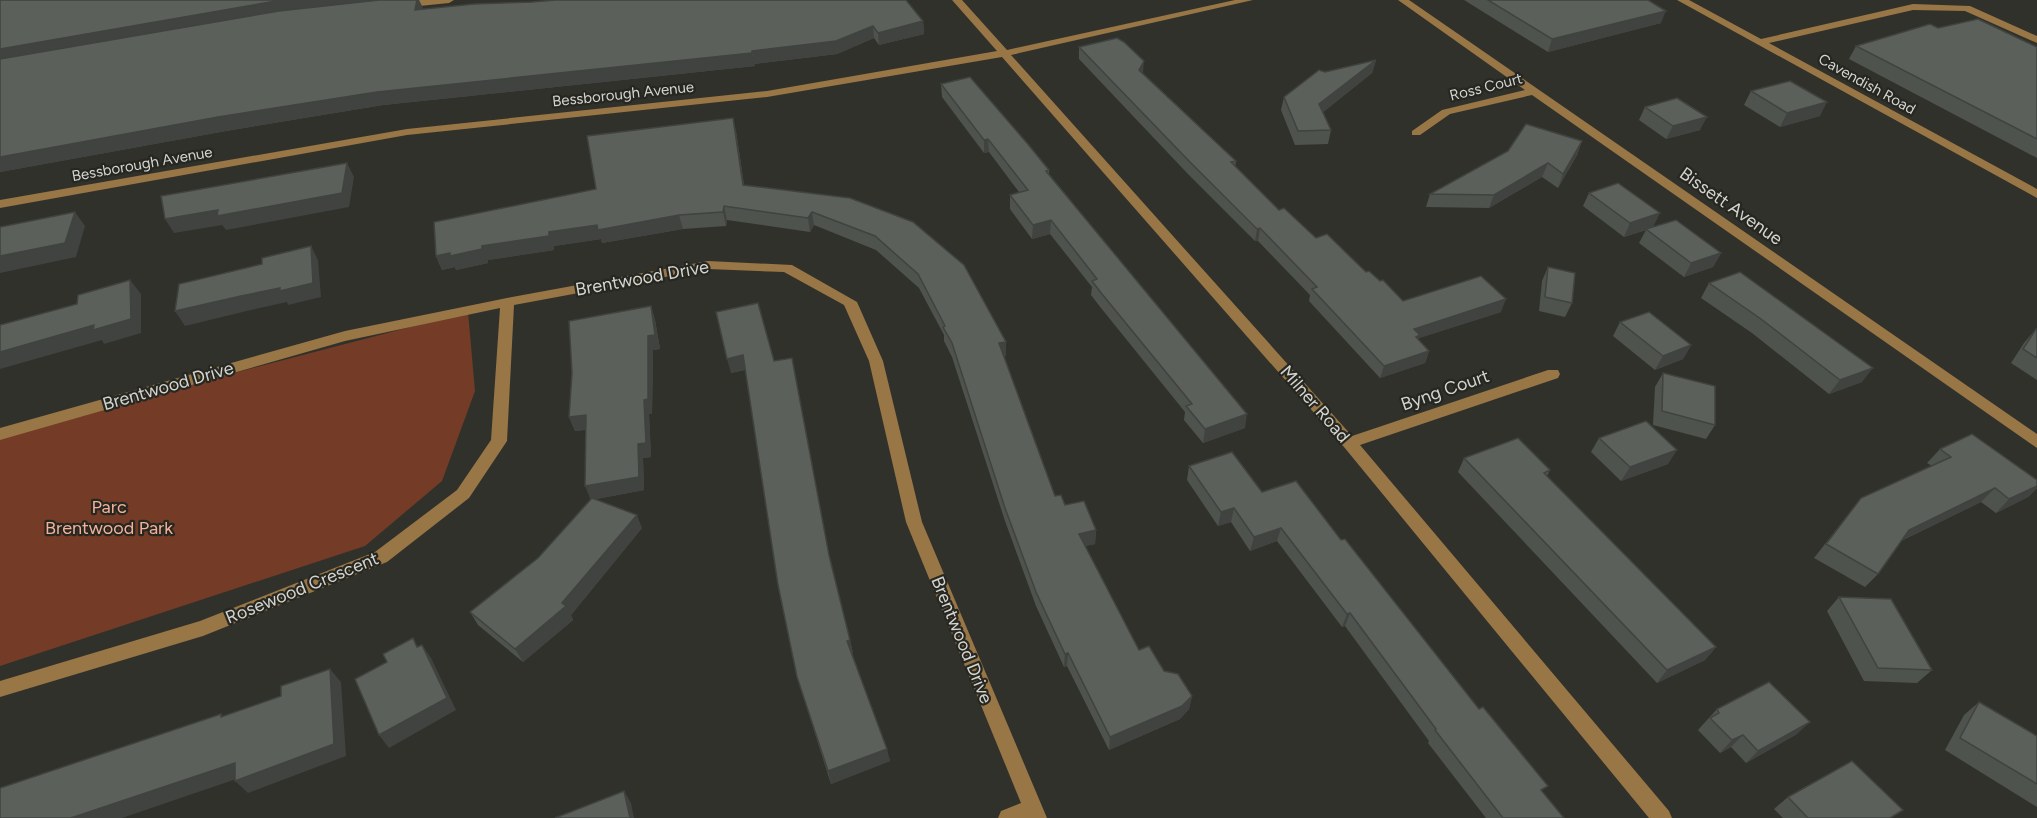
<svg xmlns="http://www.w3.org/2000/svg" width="2037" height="818" viewBox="0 0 2037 818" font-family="Figtree,sans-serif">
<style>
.green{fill:#743c26}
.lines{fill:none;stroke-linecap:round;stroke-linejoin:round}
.minor{fill:#987646;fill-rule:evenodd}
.wall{fill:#4e534e}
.shaded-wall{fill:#404340}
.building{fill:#5b605b;stroke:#404340;stroke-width:1.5}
.labels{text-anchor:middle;stroke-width:4.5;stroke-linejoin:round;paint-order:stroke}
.far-street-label{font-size:15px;fill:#d4d4d0;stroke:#272722}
.street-label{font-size:18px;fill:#d4d4d0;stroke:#272722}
.park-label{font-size:18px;fill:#f4b198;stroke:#272722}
</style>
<rect width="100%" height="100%" fill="#31312b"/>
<path class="green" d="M468,312L475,391L442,481L365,546L0,666V434Z"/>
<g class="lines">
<g class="minor">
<path d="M420,0H454L449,3L400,8L395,5L400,2Z"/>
<path d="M952,0H962L1007,50L1235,0H1253L1011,55L1352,436L1548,370H1558L1560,374L1558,378L1360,445L1669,811L1672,818H1649L1344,447L1002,57L767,97L407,135L0,208V200L407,129L767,91L997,51Z"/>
<path d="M1398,0H1409L2037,434V448L1532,95L1450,114L1420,135H1412V131L1442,110L1525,90Z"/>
<path d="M1677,0H1689L1761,39L1913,4L1970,6L2037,36V43L1965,11L1913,10L1769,43L2037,189V198Z"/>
<path d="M708,261L792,265L857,302L883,361L922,522L1047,818H998L1001,811L1021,803L906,522L869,361L844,305L784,272L708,269L514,305L507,441L469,498L387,562L203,636L0,697V681L200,621L375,552L457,490L491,440L500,308L345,341L0,440V428L345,331L507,298Z"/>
</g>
</g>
<g class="wall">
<path d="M0,0L423,8L422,10L923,21L924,34L879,45L874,38L837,54L754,64L755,66L383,105L226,131L0,172Z"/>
<path d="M1464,0H1648L1661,23L1548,52Z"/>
<path d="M1938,28L2037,47V158L1849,59L1856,46Z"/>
<path d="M1079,47L1143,73L1236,161L1235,167L1279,210L1316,238L1380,281L1403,301L1501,312L1419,338V340L1429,351L1425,363L1380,378L1309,301L1310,295L1258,241H1255L1187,173L1079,59Z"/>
<path d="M1376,60L1372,73L1323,112L1331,130L1328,144L1295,145L1281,110L1284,97L1325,72Z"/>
<path d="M941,84L1049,170V174L1245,428L1203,443L1184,420L1185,412L1101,308L1091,295L1092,287L1050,234L1032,239L1010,209V195L1019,192L989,152L984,153L942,97Z"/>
<path d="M1751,91L1820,116L1780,127L1744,105Z"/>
<path d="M1645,107L1700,130L1666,139L1639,120Z"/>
<path d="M736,131L744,185L850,198L1006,342V356H1004L1055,496L1065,505L1096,530L1095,544L1085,546L1139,650L1192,696L1189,709L1180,719L1109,750L1067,666L1064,667L1036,606L1005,521L952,357L944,341V335L919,288L876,250L814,225L810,232L727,220L726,226L683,229L602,243L601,239L554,246V250L488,260V263L456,270L455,267L442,270L436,256Z"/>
<path d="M1582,141L1577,155L1558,188L1542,177L1489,208L1426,207L1430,194Z"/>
<path d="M1589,193L1654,227L1721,253L1713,267L1684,277L1639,243L1646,230L1624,237L1583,206Z"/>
<path d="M1548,267L1572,303L1565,317L1539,311L1542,281Z"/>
<path d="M1709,283L1862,382L1829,394L1752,333L1701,298Z"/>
<path d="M758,303L830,558L850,640L853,653H852L890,761L831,784L797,677L745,370L731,373Z"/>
<path d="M651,306L655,320L660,349L653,350L652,414H649L651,457L643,458L644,490L596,499L642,528L571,615L573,620L523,662L478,625L470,612L538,558L590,500L585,430L575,431L569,417Z"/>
<path d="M1620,322L1691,345L1683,359L1655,370L1613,336Z"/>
<path d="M2036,329H2037V380L2011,363L2024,343Z"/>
<path d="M1663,373L1715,425L1706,439L1653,425L1655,387Z"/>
<path d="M1599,438L1668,464L1621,481L1591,452Z"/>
<path d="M1940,449L2037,480V488L2028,497L1996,513L1981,502L1901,541L1878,574L1865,587L1814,558L1861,498L1932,466L1927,463Z"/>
<path d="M1464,458L1550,470L1547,476L1716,647L1705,660L1657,683L1458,472Z"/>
<path d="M1189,466L1262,492L1341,540L1564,818H1486L1428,743L1429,741L1345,626L1342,627L1277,541L1250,551L1231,522L1218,526L1187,480Z"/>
<path d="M1839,597L1932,670L1917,683L1864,681L1827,611Z"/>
<path d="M1979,702L2037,736V807L1945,750L1964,715Z"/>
<path d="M1717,709L1797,734L1746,763L1731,747L1720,753L1698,730Z"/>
<path d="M1788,797L1893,818H1783L1774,809Z"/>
</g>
<g class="shaded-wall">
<path d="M282,0H403L0,64V49Z"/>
<path d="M417,0H419L423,8L420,23L415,10Z"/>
<path d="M1666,11L1661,23L1548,52L1552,39Z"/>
<path d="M923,21L924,34L879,45L878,33Z"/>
<path d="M873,26L874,38L837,54L754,64L752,51Z"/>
<path d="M752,53L755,66L383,105L226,131L0,172V157L218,117L377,92Z"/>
<path d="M1376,60L1372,73L1316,118L1319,104Z"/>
<path d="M1144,61L1143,73L1138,82L1139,70Z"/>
<path d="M1827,102L1820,116L1780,127L1787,113Z"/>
<path d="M1707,117L1700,130L1666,139L1673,126Z"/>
<path d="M733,118L736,131L746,198L743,185Z"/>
<path d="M988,139L989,152L984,153V140Z"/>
<path d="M1582,141L1577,155L1558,188L1563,174Z"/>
<path d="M347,163L354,177L349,207L226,230L222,225L174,233L165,219Z"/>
<path d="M1548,163L1542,177L1489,208L1494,195Z"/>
<path d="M724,206L727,220L726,226L723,212Z"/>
<path d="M75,212L85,226L76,257L0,273V256Z"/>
<path d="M812,212L814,225L810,232L808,218Z"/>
<path d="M1660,213L1653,227L1624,237L1630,223Z"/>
<path d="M679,215L683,229L602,243L601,239L554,246V250L488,260V263L456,270L455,267L442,270L436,256L549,232L597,225Z"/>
<path d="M1051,220L1050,234L1032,239L1033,225Z"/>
<path d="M1260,228L1258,241H1255L1257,229Z"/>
<path d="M311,246L318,260L321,297L288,305L287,302L251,310L185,326L175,311Z"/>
<path d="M1721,253L1713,267L1684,277L1691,263Z"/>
<path d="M130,280L141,294V333L104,344L102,340L0,369V352Z"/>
<path d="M1506,299L1501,312L1419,338L1416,348L1414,329Z"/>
<path d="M651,306L655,320L660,349L653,350L652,414H649L651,457L643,458L644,490L591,500L585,486L638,444L644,400Z"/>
<path d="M1006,342V356L999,358V343Z"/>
<path d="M1691,345L1683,359L1655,370L1663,356Z"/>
<path d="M1429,351L1425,363L1380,378L1384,366Z"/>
<path d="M743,355L747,369L731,373L727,359Z"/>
<path d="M1873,368L1862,382L1829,394L1840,380Z"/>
<path d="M1247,414L1245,428L1203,443L1205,429Z"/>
<path d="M586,415L591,429L575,431L569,417Z"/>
<path d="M1677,450L1668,464L1621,481L1630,467Z"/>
<path d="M2037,486V488L2028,497L1996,513L2009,499Z"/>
<path d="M1995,488L1981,502L1896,543L1909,530Z"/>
<path d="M1234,508L1231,522L1218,526L1221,512Z"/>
<path d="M637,515L642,528L571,615L573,620L523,662L515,649L562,603Z"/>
<path d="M1281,528L1277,541L1250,551L1254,537Z"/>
<path d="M1096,530L1095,544L1078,548L1079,534Z"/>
<path d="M1350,613L1345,626L1342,627L1347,614Z"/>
<path d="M850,640L853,653L850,654L847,641Z"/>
<path d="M422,645L431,658L456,710L389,748L379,735Z"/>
<path d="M1716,647L1705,660L1657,683L1667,670Z"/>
<path d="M1068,653L1067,666L1064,667L1065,654Z"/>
<path d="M330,669L341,682L346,756L248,793L235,781Z"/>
<path d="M1192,696L1189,709L1180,719L1109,750L1110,737Z"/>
<path d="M1810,722L1797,734L1746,763L1758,751Z"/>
<path d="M1743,735L1731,747L1720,753L1732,740Z"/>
<path d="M887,749L890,761L831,784L828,771Z"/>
<path d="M235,763L248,775L122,818H71Z"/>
<path d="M624,791L631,803L634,818H630Z"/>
</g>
<g class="building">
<path d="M0,0H282L0,49Z"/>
<path d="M379,0H417L415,10L474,4L532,2L555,0H906L923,21L878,33L873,26L836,41L752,51V53L377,92L218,117L0,157V59L279,11Z"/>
<path d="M1488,0H1648L1666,11L1552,39Z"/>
<path d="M1978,19L2037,47V139L1856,46L1930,24L1938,28Z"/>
<path d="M1117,38L1124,42L1144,61L1139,70L1236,161L1231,162L1279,210L1284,208L1316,238L1327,234L1366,272L1369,271L1380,281L1383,280L1403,301L1481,276L1506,299L1414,329L1420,335L1416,337L1429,351L1384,366L1312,289L1317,287L1260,228L1257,229L1188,160L1079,47Z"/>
<path d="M1376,60L1319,104L1331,130L1298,131L1284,97L1319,70L1325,72Z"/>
<path d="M970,77L1027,143L1049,170L1046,171L1247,414L1205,429L1186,406L1192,404L1102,294L1092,281L1097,279L1051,220L1033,225L1010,195L1028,190L988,139L984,140L941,84Z"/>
<path d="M1790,81L1827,102L1787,113L1751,91Z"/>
<path d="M1677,98L1707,117L1673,126L1645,107Z"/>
<path d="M733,118L743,185L850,198L913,222L964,265L1006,342L999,343L1055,496L1061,495L1065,505L1084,501L1096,530L1079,534L1139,650L1149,646L1164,671L1178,674L1192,696L1182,706L1110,737L1068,653L1065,654L1036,592L1005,508L952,343L943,327L945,326L918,274L875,236L812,212L808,218L724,206L723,212L679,215L598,230L597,225L549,232V236L482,246V249L450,256V253L436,256L434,222L596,189L587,136Z"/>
<path d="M1526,124L1582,141L1563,174L1548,163L1494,195L1430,194L1508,151Z"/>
<path d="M347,163L342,193L217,216L218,210L165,219L161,196Z"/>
<path d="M1618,183L1660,213L1630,223L1589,193Z"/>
<path d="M75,212L65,243L0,256V227Z"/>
<path d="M1676,220L1721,253L1691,263L1646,229Z"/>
<path d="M311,246L313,283L280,291V288L241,296L175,311L179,284L262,264V258Z"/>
<path d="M1548,267L1575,273L1572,303L1545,297Z"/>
<path d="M1740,272L1873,368L1840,380L1761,319L1709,283Z"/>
<path d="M130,280L131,319L93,330L94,325L0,352V325L77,304L78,295Z"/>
<path d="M758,303L774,361L792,358L829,555L850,640L847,641L887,749L828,771L797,677L778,585L743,355L727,359L716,312Z"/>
<path d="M651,306L655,335L648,336V399L644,400L646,443L638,444L639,477L585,486L586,415L569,417L572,373L569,321Z"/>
<path d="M1649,312L1691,345L1663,356L1620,322Z"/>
<path d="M2036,329H2037V358L2023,349Z"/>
<path d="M1663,373L1715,386V425L1662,411Z"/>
<path d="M1646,421L1677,450L1630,467L1599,438Z"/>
<path d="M1972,434L2037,480V486L2009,499L1995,488L1909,530L1878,574L1826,544L1861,498L1951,457L1940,449Z"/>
<path d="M1518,438L1550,470L1544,473L1716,647L1667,670L1464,458Z"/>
<path d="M1232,452L1262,492L1296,481L1341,540L1345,539L1479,709L1483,707L1548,786L1541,790L1564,818H1503L1435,730L1436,729L1350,613L1347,614L1281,528L1254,537L1234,508L1221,512L1189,466Z"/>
<path d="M592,498L637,515L562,603L566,606L515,649L470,612L538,558Z"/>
<path d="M1839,597L1891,599L1932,670L1878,668Z"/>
<path d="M413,638L417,647L422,645L447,698L379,735L355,679L387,662L383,654Z"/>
<path d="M330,669L334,744L235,781V763L71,818H0V788L221,714V717L281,696V686Z"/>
<path d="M1769,682L1810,722L1758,751L1743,735L1732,740L1710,718L1719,713L1717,709Z"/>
<path d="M1979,702L2037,736V784L1960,738Z"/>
<path d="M1852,761L1903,810L1890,818H1808L1788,797Z"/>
<path d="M624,791L630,818H555Z"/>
</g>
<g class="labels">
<g class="far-street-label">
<text transform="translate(1867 84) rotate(29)" y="5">Cavendish Road</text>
<text transform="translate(1486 87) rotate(-14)" y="5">Ross Court</text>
<text transform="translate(623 94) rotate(-6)" y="5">Bessborough Avenue</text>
<text transform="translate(142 164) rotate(-10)" y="5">Bessborough Avenue</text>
</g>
<g class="street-label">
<text transform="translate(1731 206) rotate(35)" y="6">Bissett Avenue</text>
<text transform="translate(642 278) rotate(-10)" y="6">Brentwood Drive</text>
<text transform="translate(168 386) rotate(-16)" y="6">Brentwood Drive</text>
<text transform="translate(1445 390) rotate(-19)" y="6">Byng Court</text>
<text transform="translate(1315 404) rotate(49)" y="6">Milner Road</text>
<text transform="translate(302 588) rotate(-22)" y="6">Rosewood Crescent</text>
<text transform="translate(962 640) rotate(68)" y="6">Brentwood Drive</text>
</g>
<g class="park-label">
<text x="109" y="513">Parc<tspan x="109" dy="21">Brentwood Park</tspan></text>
</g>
</g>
</svg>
